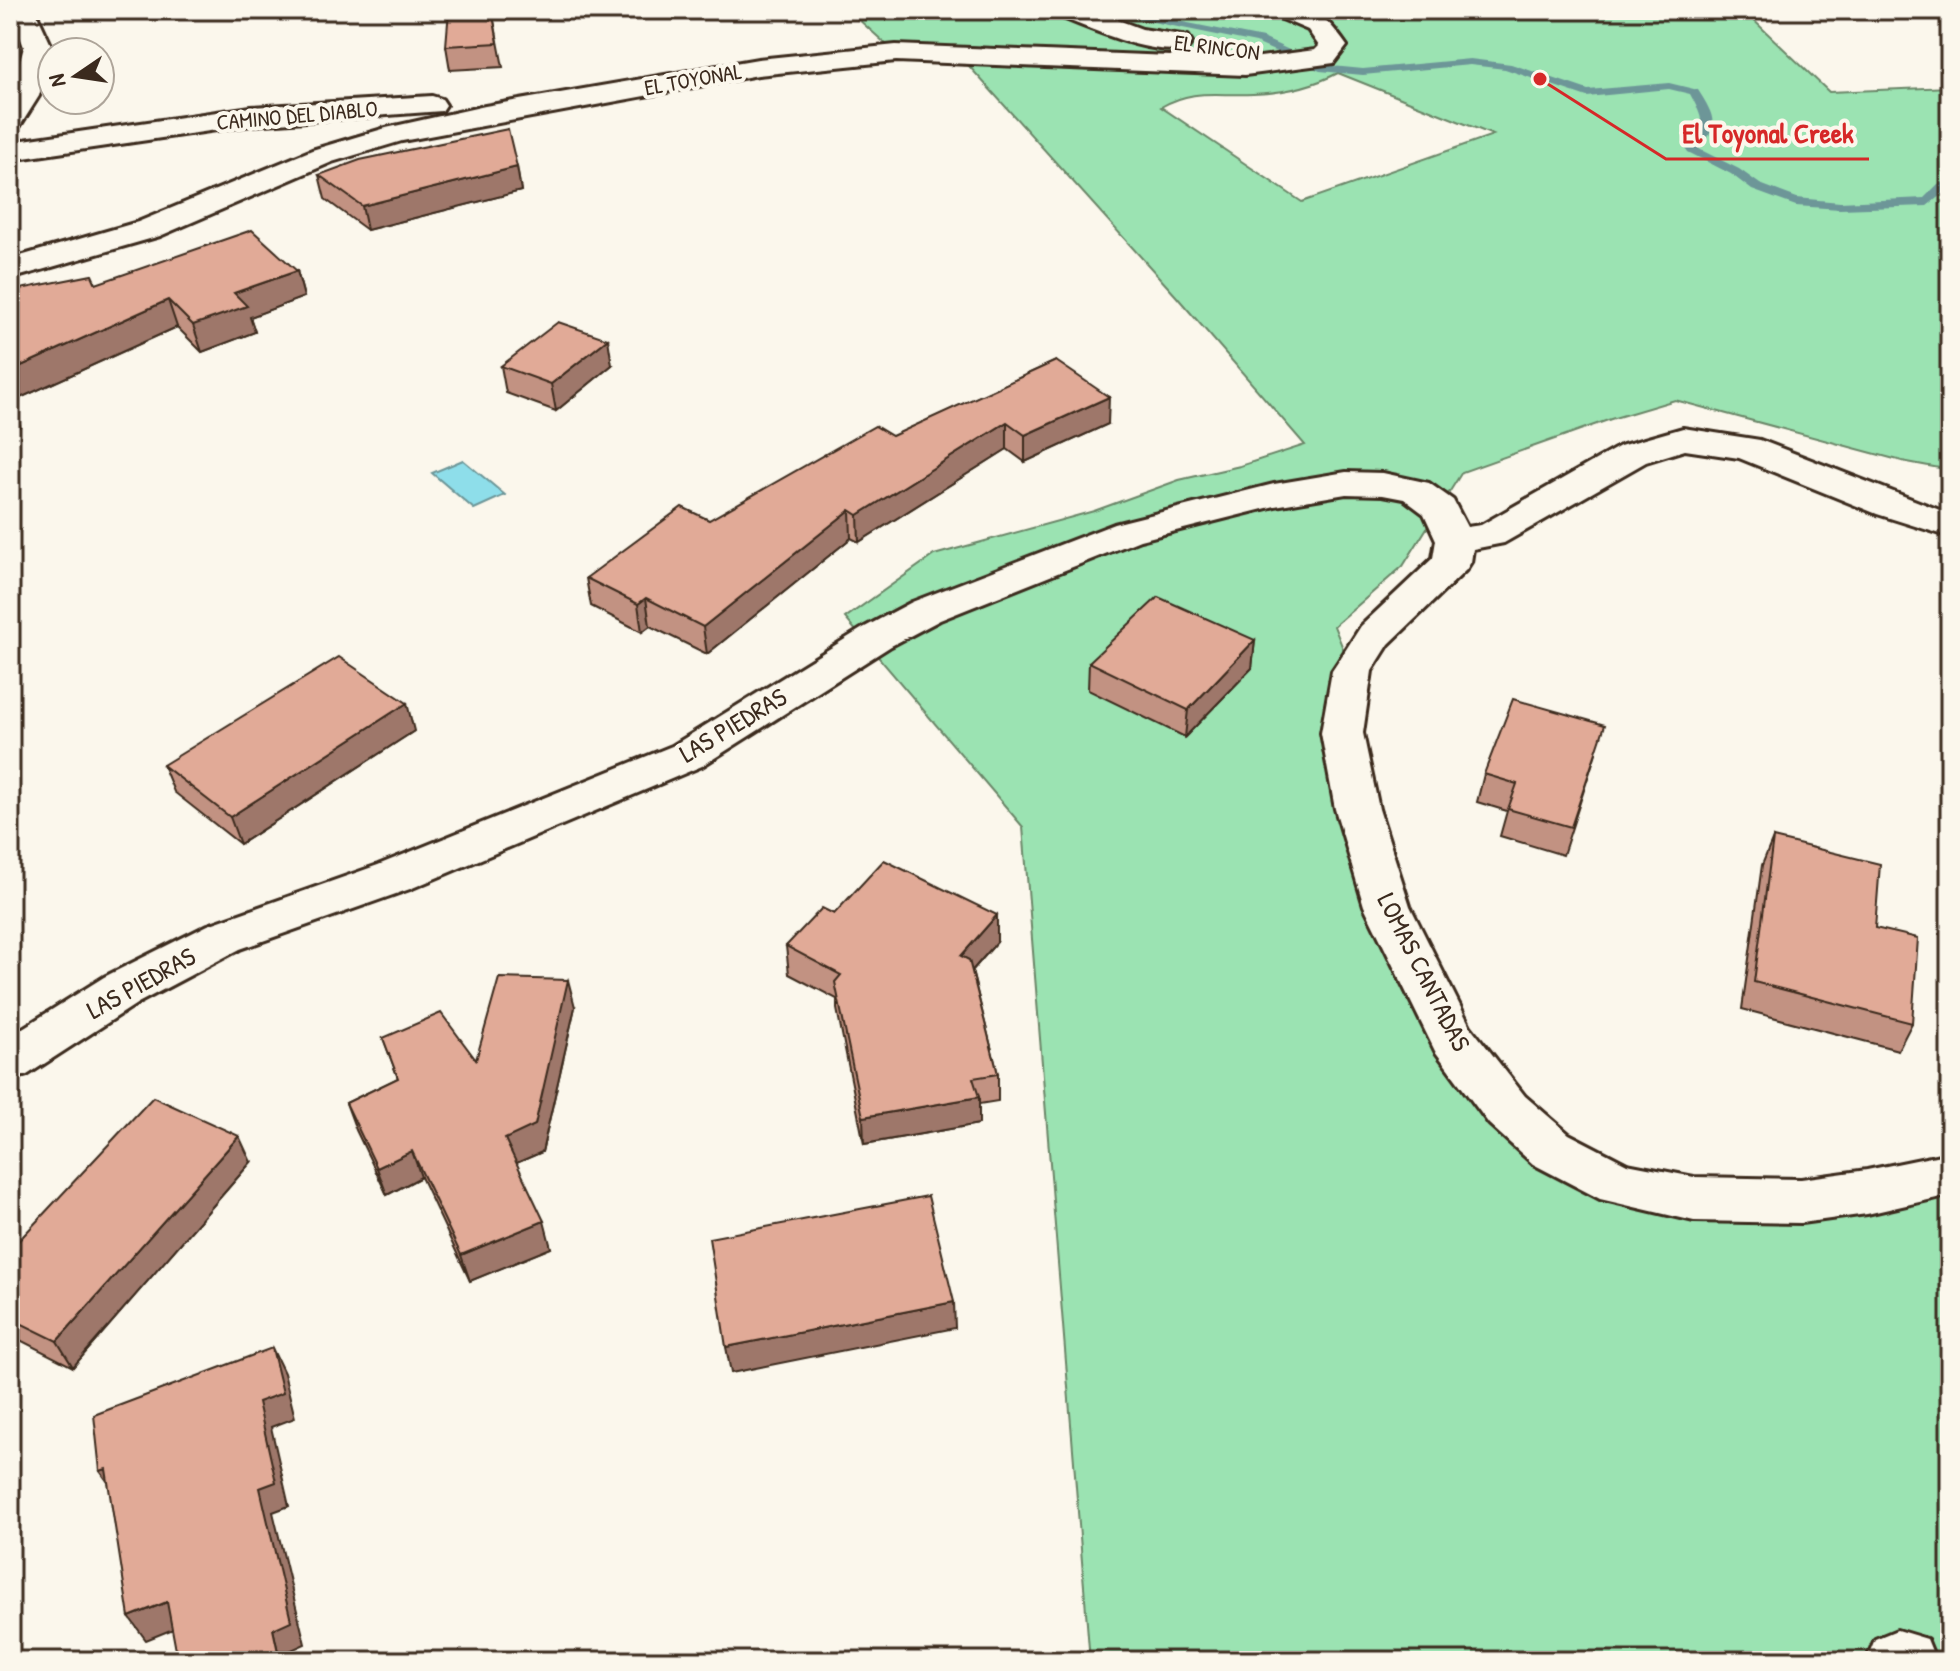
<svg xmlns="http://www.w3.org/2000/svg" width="1960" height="1671" viewBox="0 0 1960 1671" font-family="'Patrick Hand',sans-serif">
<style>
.green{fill:#9be3b2;stroke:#6b8668;stroke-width:2;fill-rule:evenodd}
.water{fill:#8edeea;stroke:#6d9698;stroke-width:2}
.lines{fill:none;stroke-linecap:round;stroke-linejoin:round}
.stream{fill:#6d9698;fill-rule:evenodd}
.minor-casing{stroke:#3b2a1e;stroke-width:6}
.minor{fill:#fbf7ec;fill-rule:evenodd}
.wall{fill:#c29282;stroke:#3b2a1e;stroke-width:2}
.shaded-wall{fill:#9e776a;stroke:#3b2a1e;stroke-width:2}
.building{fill:#e1aa97;stroke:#3b2a1e;stroke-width:2}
.labels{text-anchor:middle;stroke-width:8;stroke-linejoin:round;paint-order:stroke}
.far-street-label{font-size:22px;fill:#3b2a1e;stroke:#fbf7ec}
.street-label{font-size:26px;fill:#3b2a1e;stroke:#fbf7ec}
.leader{fill:none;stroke:#d62828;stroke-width:3}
.callout-dot{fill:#d62828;stroke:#fbf7ec;stroke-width:3}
.callout-label{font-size:28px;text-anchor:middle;font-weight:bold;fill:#d62828;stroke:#fbf7ec;stroke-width:8;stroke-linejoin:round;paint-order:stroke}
</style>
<rect width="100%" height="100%" fill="#fbf7ec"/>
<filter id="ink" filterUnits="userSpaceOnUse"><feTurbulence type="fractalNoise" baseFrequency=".0125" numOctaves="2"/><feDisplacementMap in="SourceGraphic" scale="16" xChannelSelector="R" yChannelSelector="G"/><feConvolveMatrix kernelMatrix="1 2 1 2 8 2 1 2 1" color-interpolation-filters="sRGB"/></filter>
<g filter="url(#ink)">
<path class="green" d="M848,10H1743L1829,92L1950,87V470L1902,461L1675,400L1611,419L1462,472L1403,566L1334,626L1352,671L1357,809L1507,1110L1694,1199L1950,1174V1661H1090L1023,827L845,618L934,555L1094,511L1179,480L1240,466L1305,445L1176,296L960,56L896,53ZM1338,73L1493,135L1302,202L1161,107C1194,88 1216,96 1253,94C1283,93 1311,87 1338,73Z"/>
<path class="water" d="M463,460L505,495L474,509L432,473Z"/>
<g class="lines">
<g class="stream">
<path d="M978,10H1011L1012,12L1007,15Z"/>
<path d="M1133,12L1263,38L1322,65L1363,69L1470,59L1511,64L1588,90L1669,83L1698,90C1713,114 1721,125 1699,149L1739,169L1760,184L1797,198L1840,202L1924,198L1938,184L1950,180V188L1927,206L1840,209L1796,206L1752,190L1731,174L1688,152L1686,149C1706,125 1705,122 1690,94L1669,89L1587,97L1505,69L1470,65L1363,75L1320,71L1256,43L1129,17V13Z"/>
</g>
<g class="minor-casing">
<g id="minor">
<path d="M10,10H35L52,47L39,96L20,126L10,129V97L24,47Z"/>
<path d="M1053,10H1091L1142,29L1188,36L1192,42L1188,48C1150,57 1093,29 1057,16Z"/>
<path d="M1271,10C1315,10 1321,9 1347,46L1334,63L1245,75L896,61L758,75L402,141L332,162L160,236L10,279V259L138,222L312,150L386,128L485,106L758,59L896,45L1245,59L1315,50L1319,46L1308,30L1275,16Z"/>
<path d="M432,96L442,99L446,105L442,111L251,125L10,160V142L251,107Z"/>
<path d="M1683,428L1760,440L1950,514V537L1877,514L1739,458L1685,450L1646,462L1504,543L1473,549L1471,562L1466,570L1389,644L1372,671L1363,733L1379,809L1410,906L1470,1026L1525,1096L1569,1134L1627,1164L1694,1177L1801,1179L1867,1170L1950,1153V1195L1867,1214L1801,1223L1694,1221L1600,1199L1533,1164L1489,1124L1435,1051L1364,906L1335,809L1321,733L1332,671L1338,662L1361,626L1433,558L1436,540L1424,514L1404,499L1383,495L1346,494L1275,506L1140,540L940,620L891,646L702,766L410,889L240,949L138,1003L27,1075L10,1080V1036L104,977L208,925L378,865L672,746L863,628L912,602L1114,524L1274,484L1346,472L1383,473L1429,483L1453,500L1467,527L1481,525L1620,446Z"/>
<path d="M1897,1630L1927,1639L1936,1661H1866L1875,1639Z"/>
</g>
</g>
<use href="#minor" class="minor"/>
</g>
<g class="wall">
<path d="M492,10L503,67L450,70L446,46Z"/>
<path d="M517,167L521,191L367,230L325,199L319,175Z"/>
<path d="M297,271L304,297L250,317L255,332L202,352L177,327L11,402L20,426L10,432V291L96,284Z"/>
<path d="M1056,361L1108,424L1025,462L1007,449L859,542L851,538L707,654L650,626L642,632L591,606L586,578Z"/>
<path d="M612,365L556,411L506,393L501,366Z"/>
<path d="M1255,640L1252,668L1185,737L1088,690L1089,662Z"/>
<path d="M414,731L240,844L174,792L163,765Z"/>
<path d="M1596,753L1563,855L1500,836L1507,811L1477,802L1484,774Z"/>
<path d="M1773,838L1875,928L1912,1023L1898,1050L1742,1009L1762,865Z"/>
<path d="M834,914L997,942L972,971L998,1074V1101L979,1104V1124L864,1144L837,1009V999L789,974L786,946Z"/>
<path d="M575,1007L542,1152L516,1163L551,1248L470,1281L421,1177L387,1195L356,1130L346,1103L398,1078L383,1038L476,1060Z"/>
<path d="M251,1162L73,1367L10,1335V1250Z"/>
</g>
<g class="shaded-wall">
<path d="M517,167L521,191L367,230L362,206Z"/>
<path d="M297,271L304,297L250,317L255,332L202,352L193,325L234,293Z"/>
<path d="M168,300L177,327L11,402L20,426L10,432V371Z"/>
<path d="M608,339L612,365L556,411L551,384Z"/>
<path d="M1109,397L1108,424L1025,462V435Z"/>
<path d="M1007,422V449L859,542L858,515Z"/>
<path d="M850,510L851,538L707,654L703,627Z"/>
<path d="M646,598L650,626L642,632L638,604Z"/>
<path d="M1255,640L1252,668L1185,737L1188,710Z"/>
<path d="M407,703L414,731L240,844L230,817Z"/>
<path d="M997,915V942L961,983V956Z"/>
<path d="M568,980L575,1007L542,1152L512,1165L505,1139Z"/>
<path d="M979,1097V1124L864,1144L863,1117Z"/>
<path d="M239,1136L251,1162L73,1367L57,1341Z"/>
<path d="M412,1151L421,1177L387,1195L377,1168Z"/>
<path d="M544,1221L551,1248L470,1281L461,1255Z"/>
<path d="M954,1302L955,1328L731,1373L726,1347Z"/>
<path d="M272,1348L284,1373L295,1418L271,1427L289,1506L273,1512L305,1644L287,1652L289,1661H280L273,1629L260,1488L258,1402Z"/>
<path d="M106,1469L117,1495L100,1471Z"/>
<path d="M167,1602L183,1625L146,1640L129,1617Z"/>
</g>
<g class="building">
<path d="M449,10H492L498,43L446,46Z"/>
<path d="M508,129L517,167L362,206L319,175L360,160Z"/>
<path d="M252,230L297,271L234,293L247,306L193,325L168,300L10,371V291L92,275L96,284Z"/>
<path d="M558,322L608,339L551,384L501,366Z"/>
<path d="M1056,361L1109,397L1025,435L1007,422L858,515L850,510L703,627L646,598L638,604L586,578L682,507L709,520L875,426L892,436Z"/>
<path d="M1158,597L1255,640L1188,710L1089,662Z"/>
<path d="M339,657L407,703L230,817L163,765Z"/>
<path d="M1513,699L1605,725L1571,827L1508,809L1517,784L1484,774Z"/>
<path d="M1773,838L1880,864L1875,928L1918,938L1912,1023L1754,982Z"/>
<path d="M884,860L997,915L961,956L969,960L998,1074L973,1078L979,1097L863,1117L835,982L841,975L786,946L822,908L834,914Z"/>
<path d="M499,978L568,980L535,1125L505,1139L544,1221L461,1255L412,1151L377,1168L346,1103L398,1078L383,1038L441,1013L476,1060Z"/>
<path d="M153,1097L239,1136L57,1341L10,1318V1250Z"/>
<path d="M928,1196L954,1302L726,1347L709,1238Z"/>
<path d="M272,1348L283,1393L258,1402L276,1482L260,1488L291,1621L273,1629L280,1661H178L167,1602L129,1617L106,1469L100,1471L94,1415Z"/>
</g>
</g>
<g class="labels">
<g class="far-street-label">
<text transform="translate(1217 47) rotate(7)" y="8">EL RINCON</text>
<text transform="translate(693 79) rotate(-10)" y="8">EL TOYONAL</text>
<text transform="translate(297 115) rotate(-5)" y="8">CAMINO DEL DIABLO</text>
</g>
<g class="street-label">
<text transform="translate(733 725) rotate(-31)" y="9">LAS PIEDRAS</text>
<text transform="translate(1424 972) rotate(63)" y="9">LOMAS CANTADAS</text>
<text transform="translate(141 983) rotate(-29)" y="9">LAS PIEDRAS</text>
</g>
</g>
<path class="leader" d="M1540 79L1666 159H1869"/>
<circle class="callout-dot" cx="1540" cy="79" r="8"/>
<g class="callout-label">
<text x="1768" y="143">El Toyonal Creek</text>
</g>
<rect width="1960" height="1671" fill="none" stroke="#fbf7ec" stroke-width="40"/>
<rect x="20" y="20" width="1920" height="1631" fill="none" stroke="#3b2a1e" stroke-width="3" filter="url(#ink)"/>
<g transform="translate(76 76) rotate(257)"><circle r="38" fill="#fbf7ec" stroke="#aea59a" stroke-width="2"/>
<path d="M0-6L14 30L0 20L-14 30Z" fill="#3b2a1e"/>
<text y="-12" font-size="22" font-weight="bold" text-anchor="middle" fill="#3b2a1e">N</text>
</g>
</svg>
